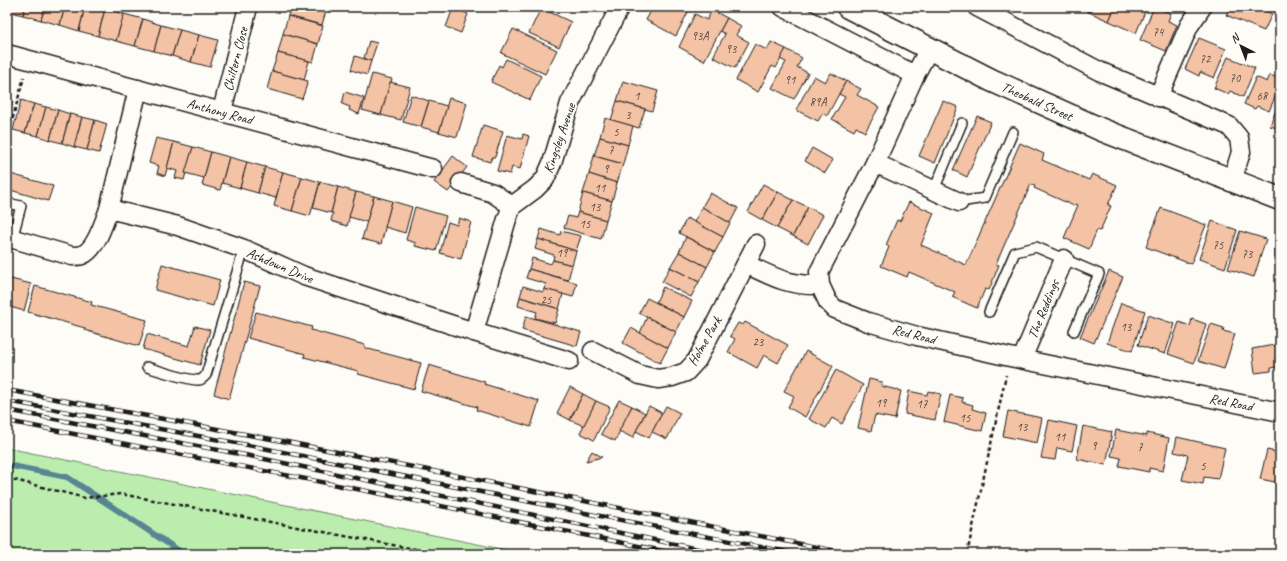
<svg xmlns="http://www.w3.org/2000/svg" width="1287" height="561" viewBox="0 0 1287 561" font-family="Caveat,sans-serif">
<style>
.green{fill:#bbeeae;stroke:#6c8565}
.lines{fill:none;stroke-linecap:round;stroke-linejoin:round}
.stream{stroke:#588592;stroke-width:6}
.building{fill:#f4c2a4;stroke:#1c1c1c}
.lane-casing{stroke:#1c1c1c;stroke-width:12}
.street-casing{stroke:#1c1c1c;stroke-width:21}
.secondary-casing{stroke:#1c1c1c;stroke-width:25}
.path{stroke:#1c1c1c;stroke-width:2.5;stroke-dasharray:4 3;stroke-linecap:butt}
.lane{stroke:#fdfcf7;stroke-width:9}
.street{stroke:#fdfcf7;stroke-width:18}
.secondary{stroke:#fdfcf7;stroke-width:22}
.rail-casing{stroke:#1c1c1c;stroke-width:4.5}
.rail{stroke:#fdfcf7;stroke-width:3;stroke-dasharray:9;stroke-linecap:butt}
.labels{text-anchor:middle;stroke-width:4;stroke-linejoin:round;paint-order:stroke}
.number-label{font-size:12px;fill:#52463e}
.street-label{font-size:14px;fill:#1c1c1c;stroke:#fdfcf7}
</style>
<rect width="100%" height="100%" fill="#fdfcf7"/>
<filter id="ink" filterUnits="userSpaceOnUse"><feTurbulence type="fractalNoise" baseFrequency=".025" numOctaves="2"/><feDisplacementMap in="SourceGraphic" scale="8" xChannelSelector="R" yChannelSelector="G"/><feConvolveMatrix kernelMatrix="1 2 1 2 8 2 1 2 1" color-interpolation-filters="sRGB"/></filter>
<g filter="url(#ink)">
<path class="green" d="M7,448L526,554H7Z"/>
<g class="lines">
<path class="stream" d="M7,465L67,477L184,554"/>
</g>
<g class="building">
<path d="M7,7H25L23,15L7,11Z"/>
<path d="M25,7H45L41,20L23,15Z"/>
<path d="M45,7H65L60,25L41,20Z"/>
<path d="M65,7H85L79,31L60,25Z"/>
<path d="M85,7H98L105,9L98,36L79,31Z"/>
<path d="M290,7H327L322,25L288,16Z"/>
<path d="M653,7H688L690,8L676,36L646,20Z"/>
<path d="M1083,7H1115L1109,21L1082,9Z"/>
<path d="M1115,7H1147L1136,33L1109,21Z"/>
<path d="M1154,7L1171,13L1168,21L1177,25L1166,51L1140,40Z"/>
<path d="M1230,7H1267L1266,11L1272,14L1264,31L1226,15Z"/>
<path d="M453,8L468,14L461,33L446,27Z"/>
<path d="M541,8L571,22L559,47L529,33Z"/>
<path d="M105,9L124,14L116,41L98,36Z"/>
<path d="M712,10L727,18L704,61L679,47L695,14L707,20Z"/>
<path d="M124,14L143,19L135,46L116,41Z"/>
<path d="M288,16L323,26L318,44L283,34Z"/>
<path d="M727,18L741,26L736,35L749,42L735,68L713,57L725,34L720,31Z"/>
<path d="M143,19L161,25L154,51L135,46Z"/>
<path d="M161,25L180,30L172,56L154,51Z"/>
<path d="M513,29L557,50L545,74L501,53Z"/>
<path d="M180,30L199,35L191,62L172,56Z"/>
<path d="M283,34L318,44L313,62L278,53Z"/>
<path d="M199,35L218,40L210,67L191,62Z"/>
<path d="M1199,38L1226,49L1214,78L1200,72L1199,76L1185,69Z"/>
<path d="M369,41L377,43L371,61L364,58Z"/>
<path d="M771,42L786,49L776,68L772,66L758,92L736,80L755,44L767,50Z"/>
<path d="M786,49L802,58L797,67L808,73L794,99L772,88L786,62L780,59Z"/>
<path d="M278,53L309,61L304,80L272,71Z"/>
<path d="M355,56L371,61L367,75L351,70Z"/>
<path d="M1228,57L1255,68L1243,97L1230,91L1228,94L1214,88Z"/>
<path d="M506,59L541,76L530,100L491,82L499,65L502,67Z"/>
<path d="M272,71L308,81L302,99L267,89Z"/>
<path d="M831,73L846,81L827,116L823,113L818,121L796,110L814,76L825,82Z"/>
<path d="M372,74L392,79L381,115L362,110Z"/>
<path d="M1270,75L1280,79V83L1278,87L1279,88L1269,111L1257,106L1255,109L1244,104L1256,77L1267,82Z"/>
<path d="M623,81L658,91L652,111L617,101Z"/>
<path d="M846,81L861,89L857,95L879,107L865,132L856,127L854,131L832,119L845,97L839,94Z"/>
<path d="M390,82L410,87L401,120L381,115Z"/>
<path d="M345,92L364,98L359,114L349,110L350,107L342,104Z"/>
<path d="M411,95L429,101L421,127L403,122Z"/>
<path d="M7,98L13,100L7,122Z"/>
<path d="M449,98L467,103L457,137L439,132Z"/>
<path d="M21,100L34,104L25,133L13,130Z"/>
<path d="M429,101L447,106L439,132L421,127Z"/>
<path d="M617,101L645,109L639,128L611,120Z"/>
<path d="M943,101L958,107L935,163L919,156Z"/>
<path d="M34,104L46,107L38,136L25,133Z"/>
<path d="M1278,104H1280V129L1270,126Z"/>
<path d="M46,107L58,110L50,140L38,136Z"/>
<path d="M58,110L70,114L62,143L50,140Z"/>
<path d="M70,114L82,117L74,147L62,143Z"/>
<path d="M977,116L991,122L967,177L953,170Z"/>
<path d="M82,117L95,120L87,150L74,147Z"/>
<path d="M605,118L633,126L628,145L600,137Z"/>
<path d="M95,120L107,124L99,153L87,150Z"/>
<path d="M483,125L503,131L495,157H492L490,162L473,157Z"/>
<path d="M523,134L529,136L520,169L512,167L510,174L497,171L507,135L522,139Z"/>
<path d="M600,137L628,145L623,164L594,156Z"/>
<path d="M156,138L174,142L165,176L157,173L159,166L149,163Z"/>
<path d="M174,142L193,147L184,180L175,178L177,171L167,168Z"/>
<path d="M1020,143L1044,154L1042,160L1089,180L1092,174L1117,185L1108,205L1111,206L1100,231L1097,230L1089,249L1064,238L1078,205L1075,204L1074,206L1034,188L1035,186L1031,184L996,264L999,265L989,290L985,289L977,308L952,297L955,292L909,272L907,277L881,266L889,247L886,245L897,220L900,221L909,202L934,213L921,245L966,265Z"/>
<path d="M193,147L211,152L204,178L185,173Z"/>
<path d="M812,148L833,160L825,173L805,161Z"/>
<path d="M211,152L229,157L220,190L202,185Z"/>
<path d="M453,156L467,167L448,192L434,182Z"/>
<path d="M594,156L623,164L617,183L589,174Z"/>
<path d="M229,157L247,162L240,188L222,183Z"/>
<path d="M247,162L265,167L258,193L240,188Z"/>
<path d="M265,167L283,172L276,198L258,193Z"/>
<path d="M283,172L302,177L292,211L274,206Z"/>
<path d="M7,173L53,186L48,201L7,189Z"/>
<path d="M589,174L617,183L612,201L583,193Z"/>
<path d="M302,177L320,182L310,216L292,211Z"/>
<path d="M320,182L338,187L331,213L313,208Z"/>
<path d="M763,184L778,192L762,220L748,212Z"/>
<path d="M338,187L356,192L347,226L331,221L333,213H331Z"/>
<path d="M356,192L374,196L367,222L349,217Z"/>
<path d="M778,192L793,200L777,228L762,220Z"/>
<path d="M583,193L612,201L606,220L578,212Z"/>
<path d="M710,193L738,208L730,223L702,207Z"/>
<path d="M374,196L392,201L381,244L362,239Z"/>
<path d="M793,200L808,207L793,236L777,228Z"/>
<path d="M392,201L412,207L405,233L385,227Z"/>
<path d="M415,207L446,216L436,251L415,246L416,243L406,240Z"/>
<path d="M702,207L730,223L723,237L694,222Z"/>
<path d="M808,207L823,215L808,244L793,236Z"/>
<path d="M1161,208L1206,225L1191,264L1146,247Z"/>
<path d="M578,212L606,220L601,239L564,228L568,216L576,218Z"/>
<path d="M459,218L471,222L461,259L440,253L448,222L457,225Z"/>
<path d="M687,218L723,237L715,252L679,233Z"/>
<path d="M1212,221L1237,230L1225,268L1199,259Z"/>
<path d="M541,229L560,235L561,231L581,236L576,251L538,239Z"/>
<path d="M1240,231L1266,239L1254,277L1228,269Z"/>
<path d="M686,237L715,252L707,267L679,252Z"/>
<path d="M538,239L576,251L572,265L553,260L554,255L535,249Z"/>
<path d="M1275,247H1280V268H1276Z"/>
<path d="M679,252L707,267L699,282L670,267Z"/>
<path d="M532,258L551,264L553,260L572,265L568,280L529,269Z"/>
<path d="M162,264L220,280L213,306L155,290Z"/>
<path d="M670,267L699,282L691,297L662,282Z"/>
<path d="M529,269L577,283L573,297L544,289L546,284L526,278Z"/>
<path d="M1109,271L1123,277L1094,343L1080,337Z"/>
<path d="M7,278L31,284L24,311L7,306Z"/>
<path d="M244,282L260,286L229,399L214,394Z"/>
<path d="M35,286L92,302L91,305L147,320L139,346L84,330L85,328L28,312Z"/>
<path d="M523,286L543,292L544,289L563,294L559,309L520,297Z"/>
<path d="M663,287L692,301L684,317L656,302Z"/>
<path d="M520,297L559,309L555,323L535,318L537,312L518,306Z"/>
<path d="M647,298L684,317L676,332L639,313Z"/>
<path d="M1121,303L1145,311L1132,351L1107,343Z"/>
<path d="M256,312L312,327L311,330L365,345V348L421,363L414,389L358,374V371L304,357L305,354L248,338Z"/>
<path d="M1148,315L1175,324L1165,354L1138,345Z"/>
<path d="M526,316L581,332L577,346L522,330Z"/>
<path d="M647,317L676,332L668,348L640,333Z"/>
<path d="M1192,319L1206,324L1194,363L1168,354L1179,322L1190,326Z"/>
<path d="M745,322L788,345L778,363L764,355L757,368L728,352L735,339L730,336L738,323L743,325Z"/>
<path d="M1211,324L1224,328L1223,331L1235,334L1224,369L1198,361Z"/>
<path d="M195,326L210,330L200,365L143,349L147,334L189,346Z"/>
<path d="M631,328L668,348L660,363L623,343Z"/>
<path d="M1280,344V366L1271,368V371L1255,373L1252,349Z"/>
<path d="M806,351L833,366L805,417L788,407L794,396L784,391Z"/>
<path d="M429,365L485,382L484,384L539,401L531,427L476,410L477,407L421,391Z"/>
<path d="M836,370L863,385L842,424L832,418L826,428L809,419Z"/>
<path d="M869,379L882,382L881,386L901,391L895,419L875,415L871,431L858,428Z"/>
<path d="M570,387L583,394L570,420L557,413Z"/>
<path d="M909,391L927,395L928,391L941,394L935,420L905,414Z"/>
<path d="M583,394L596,401L584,426L570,420Z"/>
<path d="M950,395L963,398L962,402L973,405L972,409L986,413L982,431L944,422Z"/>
<path d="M619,400L632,406L615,441L601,434Z"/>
<path d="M596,401L610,407L594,440L580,433Z"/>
<path d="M632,406L645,413L633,438L619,431Z"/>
<path d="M649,406L662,413L649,438L636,431Z"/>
<path d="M666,406L680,413L667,439L652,432Z"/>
<path d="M1008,411L1042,418L1037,443L1003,436Z"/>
<path d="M1049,420L1077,426L1072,451L1057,448L1055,460L1041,458Z"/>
<path d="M1083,426L1112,432L1106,465L1077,459Z"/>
<path d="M1116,430L1147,436V433L1169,438L1163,471L1149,468V472L1119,466L1121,458L1111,456Z"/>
<path d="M1177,437L1225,448L1218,479L1204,477L1203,484L1182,480L1188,455L1174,452Z"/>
<path d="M1267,450L1280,453L1278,462H1280V483L1260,479Z"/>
<path d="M592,451L602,457L586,461Z"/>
</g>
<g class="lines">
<g class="lane-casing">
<g id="lane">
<path d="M934,190L962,123"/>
<path d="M959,202L985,198L1013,132"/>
<path d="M7,203L21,206L12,239"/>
<path d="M989,312L1015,252L1036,247L1099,274L1074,331"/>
<path d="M147,367C157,370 190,381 199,380C202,380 204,377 206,375L244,249"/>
</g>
</g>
<g class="street-casing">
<g id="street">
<path d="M783,7L915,75"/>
<path d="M977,7L1099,71L1229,126L1239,138L1241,152L1232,181"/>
<path d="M929,49L915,75L875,163L819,272L820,285L828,302L835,309L868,322L917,336L1010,357L1280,412"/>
<path d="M7,54L433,169"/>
<path d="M138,89L109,209L178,226L244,249L304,276L474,332L569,361"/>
<path d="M1158,97L1189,26L1202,7"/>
<path d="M222,111L248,7"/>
<path d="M875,163L959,202"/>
<path d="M461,183L493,193L512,206"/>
<path d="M7,237L72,256C75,256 79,256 82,255C96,250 104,222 109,209"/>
<path d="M746,264C773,277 789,286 820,285"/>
<path d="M474,332L507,219L512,206L535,189L545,179L552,163L570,103L620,7"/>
<path d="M593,351L640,375L658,379L672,377L686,372L697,360L756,244"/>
<path d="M1022,359L1064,259"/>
</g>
</g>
<g class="secondary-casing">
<path id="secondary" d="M848,7L991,80L1102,130L1280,199"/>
</g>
<g class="path">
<path d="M7,139L24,77"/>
<path d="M7,478L85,498L121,494L441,554"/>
<path d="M967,554L1006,375"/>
</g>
<use href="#lane" class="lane"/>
<use href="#street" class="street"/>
<use href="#secondary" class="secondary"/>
<g class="rail-casing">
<g id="rail">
<path d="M7,390L282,441L851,554"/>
<path d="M7,401L253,446L595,515L798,554"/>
<path d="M7,410L250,456L722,554"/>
<path d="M7,421L342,486L678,554"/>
</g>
</g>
<use href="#rail" class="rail"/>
</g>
</g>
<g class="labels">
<g class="number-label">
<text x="1158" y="36">74</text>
<text x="700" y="40">93A</text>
<text x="731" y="53">93</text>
<text x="1205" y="63">72</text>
<text x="1235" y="82">70</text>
<text x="790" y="84">91</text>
<text x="637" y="100">1</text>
<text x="1262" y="100">68</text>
<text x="818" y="106">89A</text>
<text x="628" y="119">3</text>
<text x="616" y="136">5</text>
<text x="611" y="154">7</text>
<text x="606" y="173">9</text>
<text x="600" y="192">11</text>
<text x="595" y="211">13</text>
<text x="585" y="228">15</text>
<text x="1218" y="249">75</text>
<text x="562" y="257">19</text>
<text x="1247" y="258">73</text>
<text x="546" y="304">25</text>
<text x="1126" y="331">13</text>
<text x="758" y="346">23</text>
<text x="881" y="407">19</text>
<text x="922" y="408">17</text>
<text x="965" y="422">15</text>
<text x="1022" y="431">13</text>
<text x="1060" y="441">11</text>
<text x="1094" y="450">9</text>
<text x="1140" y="451">7</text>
<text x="1203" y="470">5</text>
</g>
<g class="street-label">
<text transform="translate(235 59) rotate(-76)" y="5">Chiltern Close</text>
<text transform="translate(1037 101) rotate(24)" y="5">Theobald Street</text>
<text transform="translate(220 111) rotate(15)" y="5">Anthony Road</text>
<text transform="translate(559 138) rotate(-71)" y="5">Kingsley Avenue</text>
<text transform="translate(280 265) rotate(23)" y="5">Ashdown Drive</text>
<text transform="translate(1043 309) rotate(-68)" y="5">The Reddings</text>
<text transform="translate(914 334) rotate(14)" y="5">Red Road</text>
<text transform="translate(704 341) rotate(-60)" y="5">Holme Park</text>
<text transform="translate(1231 402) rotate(11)" y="5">Red Road</text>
</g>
</g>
<rect width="1287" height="561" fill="none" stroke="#fdfcf7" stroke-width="24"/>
<rect x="12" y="12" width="1263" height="537" fill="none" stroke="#1c1c1c" stroke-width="1.5" filter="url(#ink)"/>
<g transform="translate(1241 46) rotate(318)" stroke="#fdfcf7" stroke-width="3" paint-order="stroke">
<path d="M0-3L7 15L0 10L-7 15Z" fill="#1c1c1c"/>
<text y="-6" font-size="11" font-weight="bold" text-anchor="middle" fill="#1c1c1c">N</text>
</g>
</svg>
